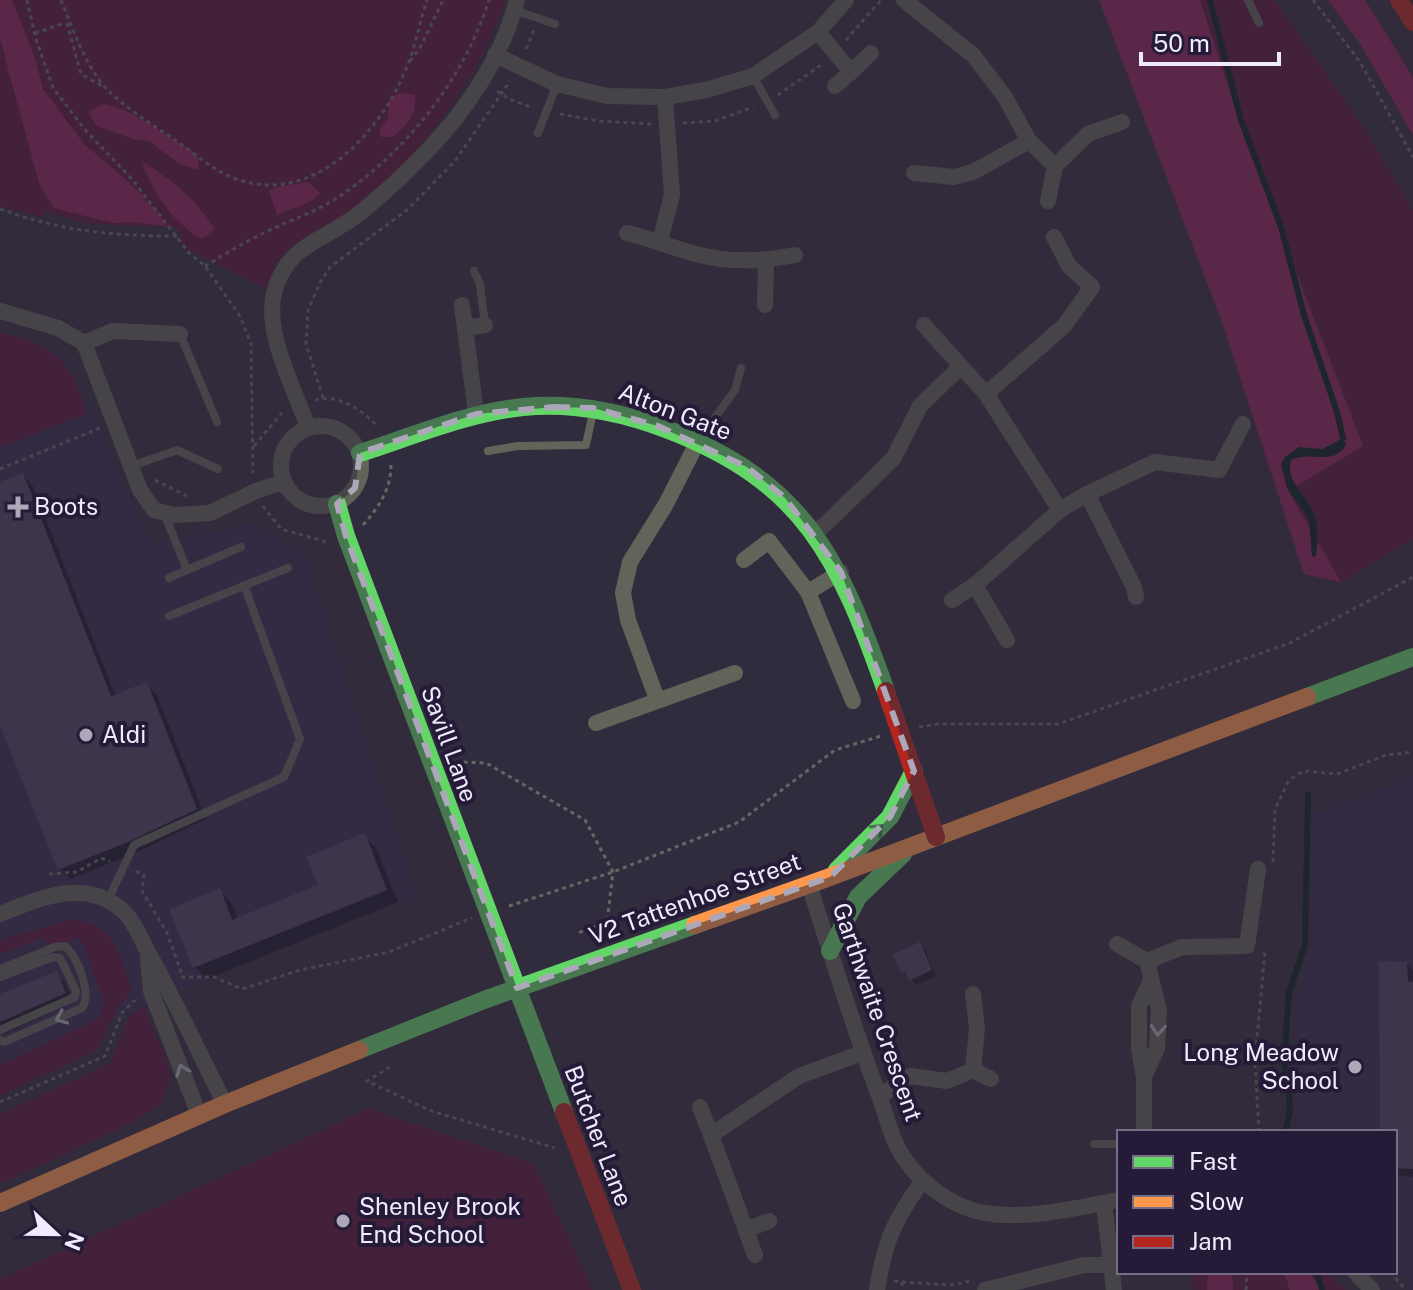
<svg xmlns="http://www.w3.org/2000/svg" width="1413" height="1290" viewBox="0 0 1413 1290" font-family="'Public Sans',sans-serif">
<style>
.built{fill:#352b4d}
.green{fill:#5c1639}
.forest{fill:#8c2257}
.water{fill:#081e1a}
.shadow{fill:#0007}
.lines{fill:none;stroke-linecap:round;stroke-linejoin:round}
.stream{stroke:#081e1a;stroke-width:6}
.building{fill:#4c415e}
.path{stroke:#666662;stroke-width:3;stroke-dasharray:4 4;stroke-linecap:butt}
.lane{stroke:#626359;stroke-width:8}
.street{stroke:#626359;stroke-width:16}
.fast{stroke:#63d668;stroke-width:18}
.slow{stroke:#ff974d;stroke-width:18}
.jam{stroke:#b3261e;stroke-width:18}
.oneway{stroke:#447850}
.oneway2{stroke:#b0aeb3}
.marked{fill:none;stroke:#aca8b9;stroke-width:6;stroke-dasharray:16 10;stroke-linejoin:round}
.poi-dot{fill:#aca8b9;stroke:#251b39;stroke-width:3}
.labels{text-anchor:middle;stroke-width:8;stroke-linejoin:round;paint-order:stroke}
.street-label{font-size:24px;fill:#efebfc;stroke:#251b39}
.poi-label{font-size:24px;fill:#efebfc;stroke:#251b39;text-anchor:start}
</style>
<rect width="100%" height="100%" fill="#312c3d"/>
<g class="built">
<path d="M0,338L65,355L152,545L252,522L306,557L416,895L184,988L0,1077Z"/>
<path d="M1413,777V1290H1410L1394,1272L1395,1132H1296L1298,1002L1313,944V815Z"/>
</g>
<g class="green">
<path d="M0,0H506C474,85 430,142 364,203C339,227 293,234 275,266C272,273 269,282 267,289L185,248L176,228L84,223L44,211L45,218L0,206Z"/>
<path d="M1200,0H1275L1363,126L1413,210V539L1341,582L1288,491L1363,445L1245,139Z"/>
<path d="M0,332C55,346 70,358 87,413L0,448Z"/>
<path d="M74,919C117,926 119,955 132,991L117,1010L97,1050L0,1096V1065L98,1019L104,1001L80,938L48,947L44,937L0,954V940Z"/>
<path d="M144,1006L167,1061L170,1078L160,1105L131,1123L0,1184V1114L111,1063L128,1018Z"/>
<path d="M368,1109L534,1164L593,1290H0V1279Z"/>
<path d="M1192,1272H1325L1346,1290H1193Z"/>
</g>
<g class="forest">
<path d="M0,0H12L34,55L43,89L84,144L132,185L160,215L166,226L133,222L113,223L54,208L40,186L7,65L0,36Z"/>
<path d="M1099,0H1200L1245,139L1363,446L1288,491L1341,582L1304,574L1223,325Z"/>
<path d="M1328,0H1365L1413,77V135L1359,42Z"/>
<path d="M399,93L415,95C416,116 408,124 393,137H381L379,130L388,118L389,100Z"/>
<path d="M103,104C137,110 166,137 197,154L199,170L180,164L149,141L136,140L97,126L88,112Z"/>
<path d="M142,161C175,183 192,195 215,229L202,239C174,224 152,192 142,161Z"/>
<path d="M307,182L321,193L308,203L277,215L269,191L274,188Z"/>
<path d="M1208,1272H1232L1233,1290H1207Z"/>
<path d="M1284,1272H1309L1321,1290H1290Z"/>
</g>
<path class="water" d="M1343,438L1346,445C1333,467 1310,450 1291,460C1285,482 1305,492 1313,511C1319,525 1318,542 1316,556L1312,557L1309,519L1287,488L1281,464L1285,457L1299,447L1322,449Z"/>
<g class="shadow">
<path d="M23,475L33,486L116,697L147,685L157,695L206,819L138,852L70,879L59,869L0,719V484Z"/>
<path d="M364,836L376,848L398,902L207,979L195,967L219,890L231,902L238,920L320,886Z"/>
<path d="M919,944L925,950L936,976L916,985L903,971Z"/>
<path d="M1407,964L1413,970V1177L1400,1176L1395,1171V1132H1382Z"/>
<path d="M56,973L65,982L73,1002L5,1034L0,1029V997Z"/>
</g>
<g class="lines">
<g class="stream">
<path d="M1210,0L1241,120L1281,227L1304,315L1337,412L1343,438"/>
<path d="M1285,1132L1290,1112L1289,1089L1284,1061L1289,992L1305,945L1308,795"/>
<path d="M1318,1277L1322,1290"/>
</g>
</g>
<g class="building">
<path d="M23,473L111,696L147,682L197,809L128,842L58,870L0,725V482Z"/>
<path d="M365,833L387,890L193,968L169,909L220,888L232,920L318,885L306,857Z"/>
<path d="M920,942L932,970L909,981L905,971L901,973L893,954Z"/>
<path d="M1379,961L1407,962L1408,981L1413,982V1169L1395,1168V1132H1380Z"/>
<path d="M57,971L66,993L0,1022V994Z"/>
</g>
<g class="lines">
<g class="path">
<path d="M27,0L36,39L53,88L87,132L131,178L189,253L205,266L240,316L251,344L253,473"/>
<path d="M61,0C73,29 84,63 105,87C123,107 155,126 178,142C196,155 217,173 239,180C318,205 383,129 408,64C416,44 420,21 427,0"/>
<path d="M1313,0L1360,62L1413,157"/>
<path d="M67,23L81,74L104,87"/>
<path d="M35,33L65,23"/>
<path d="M846,40L881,0"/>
<path d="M526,49L534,30"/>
<path d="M410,61L421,46L443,0"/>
<path d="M497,91L509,99L533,108"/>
<path d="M778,95L821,65"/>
<path d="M560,114L599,121L652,124"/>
<path d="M683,123L715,121L753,107"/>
<path d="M0,209C61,231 112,236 177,236"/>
<path d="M205,266C224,255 244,242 264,233C290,220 316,212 340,196C408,150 464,78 489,0"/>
<path d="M323,398L306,344L308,310L320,283L330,267L407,210L455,161L510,81"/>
<path d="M315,400C338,393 364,411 378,427"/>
<path d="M254,446L282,413"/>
<path d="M0,469L100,428"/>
<path d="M155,480L187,496"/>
<path d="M263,506L281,529L324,541L325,544"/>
<path d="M363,525C379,507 391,489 391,465"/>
<path d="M919,727L938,724H1058L1290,643L1413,577"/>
<path d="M456,764L461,762L486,763L585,820L613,872L607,922L578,933"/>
<path d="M1273,862L1275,809L1289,780L1303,771L1337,774L1386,755L1413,752"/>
<path d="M136,871L144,875L142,891L167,933L183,977"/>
<path d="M49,874L77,872L101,858L110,861"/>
<path d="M509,906L613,872L739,822L835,750L881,736"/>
<path d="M181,977H214L242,989L300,970L389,952L472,918"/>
<path d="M390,1067L367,1081L431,1111L555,1148"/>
<path d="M0,1102L105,1056L122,1013L135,1000"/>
<path d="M1259,1132L1255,1062L1265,950"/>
<path d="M1390,1272L1406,1290"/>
<path d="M894,1281L902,1282V1290"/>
<path d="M902,1282L952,1285L970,1281"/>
<path d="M1246,1290L1247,1272"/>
</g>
<g class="lane">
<path d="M1248,0L1259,23"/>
<path d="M514,10L555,24"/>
<path d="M753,76L775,115"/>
<path d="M538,133L557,84"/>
<path d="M474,271L480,284L485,325"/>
<path d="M180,334L217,422"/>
<path d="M698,441L735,390L741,368"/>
<path d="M488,451L518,446L586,445L593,412"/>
<path d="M132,466L177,450L218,469"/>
<path d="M164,513L187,570L241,547"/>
<path d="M169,578L187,570"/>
<path d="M169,616L288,568"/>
<path d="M108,900L134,845L284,777L300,739L244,585"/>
<path d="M0,969L55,947L65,946C78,958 92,993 82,1008L4,1042L0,1040"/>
<path d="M0,977L53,957L60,958L76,991L75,997L0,1030"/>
<path d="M1094,1144H1119"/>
</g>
<g class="street">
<path d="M904,0L973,55L1005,97L1029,141L1055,166L1048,201"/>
<path d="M818,32L851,72L871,53"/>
<path d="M495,55L557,84L607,96L665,97L706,90L753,76L818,32L846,0"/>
<path d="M835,86L851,72"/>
<path d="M1055,166L1088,134L1122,122"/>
<path d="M914,173L954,177L973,172L1029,141"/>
<path d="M627,233C652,239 675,249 700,255C731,263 765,261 795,255"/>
<path d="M660,241L672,195L665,97"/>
<path d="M462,305L476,414"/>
<path d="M765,305L766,261"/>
<path d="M0,311L58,328L84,343L113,331L180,334"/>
<path d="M924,325L986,394L1060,510"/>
<path d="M465,328L485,325"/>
<path d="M84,343L140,490L154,510L174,515L210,513L256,491L283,482"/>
<path d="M986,394L1064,326L1092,287L1069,266L1054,237"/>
<circle cx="321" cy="466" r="40"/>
<path d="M308,428C295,389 264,334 274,293C287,243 325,241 360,213C428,157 494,88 517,0"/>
<path d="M1087,494L1134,587L1136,597"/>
<path d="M815,534L893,459L920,406L960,367"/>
<path d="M744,560L769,541L808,592"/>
<path d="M841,572L808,592L853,701"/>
<path d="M975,585L1007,640"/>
<path d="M952,600L975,585L1060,510L1087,494L1155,462L1219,470L1243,424"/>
<path d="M657,699L628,620L623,593L630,562L666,504L698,441"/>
<path d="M596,723L735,673"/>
<path d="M809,884C831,954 852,1024 878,1093C887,1116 891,1141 906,1161C924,1186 954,1208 985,1213C1028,1220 1077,1208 1119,1200"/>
<path d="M0,914C28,903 58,889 89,894C102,896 117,904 126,914C137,926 142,942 150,956C177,1004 200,1055 225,1104"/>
<path d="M1117,944L1147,961L1159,1011L1157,1048L1144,1077"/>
<path d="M148,958L151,991L199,1115"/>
<path d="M1147,961L1182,947L1247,946L1258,869"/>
<path d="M973,994L977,1028L973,1070"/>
<path d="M880,1096L910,1076L947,1081L973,1070L991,1079"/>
<path d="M700,1107L711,1135L799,1076L862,1053"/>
<path d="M1144,1132V1077L1139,1048V1006L1150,982"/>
<path d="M711,1135L755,1255"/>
<path d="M1104,1203L1114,1290"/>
<path d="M746,1230L769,1221"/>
<path d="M1355,1272L1372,1290"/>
<path d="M877,1290C885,1240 893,1223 922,1181"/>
<path d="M985,1290L1084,1265H1112"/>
</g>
<g class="fast">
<path d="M360,453C413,436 467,413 523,407C572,402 621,412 666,429C805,482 839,558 886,691"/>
<path d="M337,504L346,536L564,1112"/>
<path d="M1307,697L1413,657"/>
<path d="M837,870L890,817L914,771"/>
<path d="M830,951L858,897L903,854"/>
<path d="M359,1050L484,1000L695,925"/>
</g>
<g class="slow">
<path d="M695,925L830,877L1307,697"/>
<path d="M0,1203L225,1104L359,1050"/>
</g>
<g class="jam">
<path d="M1399,0L1413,22"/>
<path d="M886,691L936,837"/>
<path d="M564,1112L632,1290"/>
</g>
</g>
<defs><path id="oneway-chevron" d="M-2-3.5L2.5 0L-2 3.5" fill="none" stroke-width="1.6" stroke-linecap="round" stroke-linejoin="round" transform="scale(2)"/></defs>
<use class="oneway" href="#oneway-chevron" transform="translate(878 829) rotate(-45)"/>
<g class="oneway2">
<use href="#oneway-chevron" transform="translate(61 1018) rotate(157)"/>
<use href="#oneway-chevron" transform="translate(1158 1030) rotate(94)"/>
<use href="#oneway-chevron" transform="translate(182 1070) rotate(-111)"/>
</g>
<path d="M0 0H1413V1290H0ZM554,407L593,408L658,426L747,467L785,498L841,572L914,771L890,817L830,877L517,988L346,536L337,504L355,488L360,453L476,414Z" fill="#312c3d" fill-opacity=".55" fill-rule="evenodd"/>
<path class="marked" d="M554,407L593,408L658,426L747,467L785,498L841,572L914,771L890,817L830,877L517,988L346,536L337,504L355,488L360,453L476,414Z"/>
<g class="poi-dot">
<path d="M14 495h8v8h8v8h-8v8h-8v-8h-8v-8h8z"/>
<circle cx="86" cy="735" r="8"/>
<circle cx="1355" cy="1067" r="8"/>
<circle cx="343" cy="1221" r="8"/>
</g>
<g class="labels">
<g class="street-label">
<text transform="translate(675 412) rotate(21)" y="8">Alton Gate</text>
<text transform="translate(449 744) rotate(70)" y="8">Savill Lane</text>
<text transform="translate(695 899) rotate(-20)" y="8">V2 Tattenhoe Street</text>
<text transform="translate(877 1012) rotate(71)" y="8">Garthwaite Crescent</text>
<text transform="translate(598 1136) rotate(69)" y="8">Butcher Lane</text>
</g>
<g class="poi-label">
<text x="34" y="515">Boots</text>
<text x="102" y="743">Aldi</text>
<text x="1339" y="1061" text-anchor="end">Long Meadow<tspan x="1339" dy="28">School</tspan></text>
<text x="359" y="1215">Shenley Brook<tspan x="359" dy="28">End School</tspan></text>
</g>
</g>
<rect x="1117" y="1130" width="280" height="144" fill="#251b39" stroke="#766e87" stroke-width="2"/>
<rect x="1133" y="1156" width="40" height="12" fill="#63d668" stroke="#766e87" stroke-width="2"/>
<text x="1189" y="1170" font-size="24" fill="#efebfc">Fast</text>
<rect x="1133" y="1196" width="40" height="12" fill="#ff974d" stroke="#766e87" stroke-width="2"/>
<text x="1189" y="1210" font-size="24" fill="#efebfc">Slow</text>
<rect x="1133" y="1236" width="40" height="12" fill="#b3261e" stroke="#766e87" stroke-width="2"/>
<text x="1189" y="1250" font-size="24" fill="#efebfc">Jam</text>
<g transform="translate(56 1234) rotate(112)" stroke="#251b39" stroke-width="6" paint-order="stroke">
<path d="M0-6L14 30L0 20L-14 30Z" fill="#efebfc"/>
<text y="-12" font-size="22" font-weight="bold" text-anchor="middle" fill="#efebfc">N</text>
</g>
<path d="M1141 52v12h138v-12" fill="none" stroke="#efebfc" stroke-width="4"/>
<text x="1153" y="52" font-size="24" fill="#efebfc" stroke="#251b39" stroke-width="6" paint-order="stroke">50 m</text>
</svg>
